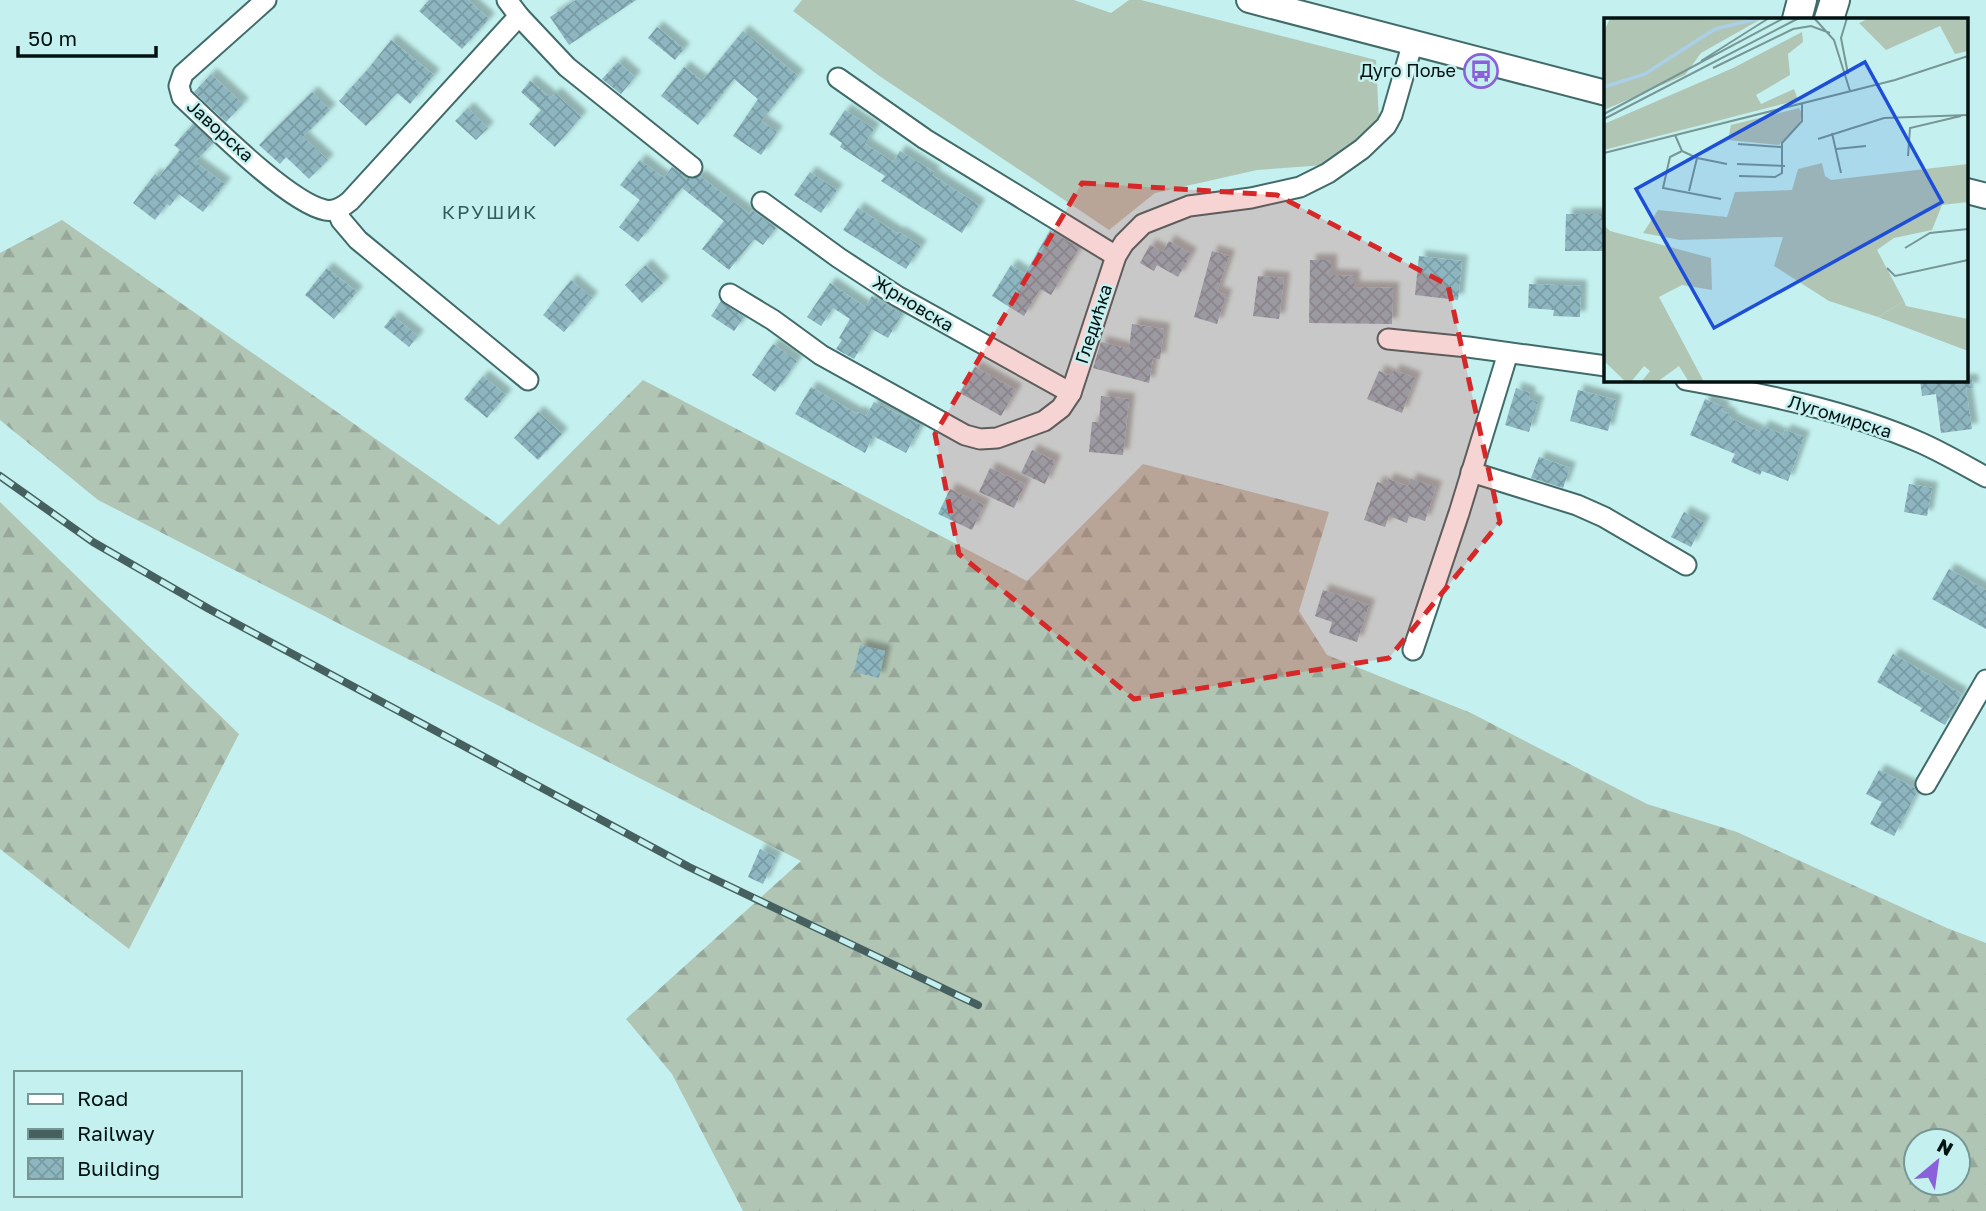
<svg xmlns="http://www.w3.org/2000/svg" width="1986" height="1211" viewBox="0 0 1986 1211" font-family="'Golos Text',sans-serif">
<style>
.grass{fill:#b1c5b4}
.forest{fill:url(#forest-firs);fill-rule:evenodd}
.building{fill:url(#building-cross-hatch);filter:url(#shadow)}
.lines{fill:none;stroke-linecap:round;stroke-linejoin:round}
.minor-casing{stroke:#416b69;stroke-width:23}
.major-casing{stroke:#416b69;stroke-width:28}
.highway-casing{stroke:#416b69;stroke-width:32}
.minor{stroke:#fff;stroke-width:19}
.major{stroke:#fff;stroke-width:24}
.highway{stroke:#fff;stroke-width:28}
.rail-casing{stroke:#46605f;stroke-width:8}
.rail{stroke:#c4f1ef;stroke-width:5;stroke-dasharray:16;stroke-linecap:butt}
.marked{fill:#d62828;fill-opacity:0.2;stroke:#d62828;stroke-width:5;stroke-dasharray:14 9;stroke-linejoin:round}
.labels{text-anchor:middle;stroke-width:5;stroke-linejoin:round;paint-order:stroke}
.poi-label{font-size:18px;fill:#021111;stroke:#c4f1ef;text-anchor:end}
.street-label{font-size:18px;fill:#021111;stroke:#c4f1ef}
.neighbourhood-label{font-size:19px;letter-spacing:2px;fill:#325c5a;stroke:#c4f1ef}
.inset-river{fill:none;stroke:#a9d0e6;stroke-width:3.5}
.inset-road{fill:none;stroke:#769796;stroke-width:2}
.view{fill:#1d4ed8;fill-opacity:0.15;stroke:#1d4ed8;stroke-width:3.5}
.inset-edge{fill:none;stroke:#021111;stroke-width:3.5}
</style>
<defs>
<pattern id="forest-firs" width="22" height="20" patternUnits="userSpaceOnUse" patternTransform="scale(1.75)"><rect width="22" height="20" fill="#b1c5b4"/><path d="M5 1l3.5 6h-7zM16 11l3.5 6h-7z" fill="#97a89a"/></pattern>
<pattern id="building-cross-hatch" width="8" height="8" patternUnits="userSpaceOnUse" patternTransform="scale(1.75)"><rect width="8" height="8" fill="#8db6c0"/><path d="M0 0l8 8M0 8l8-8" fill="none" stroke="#789ba4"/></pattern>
<filter id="shadow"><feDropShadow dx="6" dy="-6" stdDeviation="2" flood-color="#0004"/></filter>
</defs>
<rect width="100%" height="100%" fill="#c4f1ef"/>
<path class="grass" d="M802,0H1074L1111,13L1129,0H1141L1376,60L1379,122L1325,165L1257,170L1155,193L1109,230L878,75L793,11Z"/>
<g class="forest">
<path d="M62,220L499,525L643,380L1027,581L1143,464L1329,512L1299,611L1327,655L1471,713L1647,804L1737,832L1947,928L1986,943V1211H743L672,1074L626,1019L801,861L98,500L0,420V253ZM1916,1141H1958V1183H1916Z"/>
<path d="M0,502L239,734L129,949L0,849Z"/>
</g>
<g class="building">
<path d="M429,0H468L489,19L462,49L419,11Z"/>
<path d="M576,0H636L569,45L550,17Z"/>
<path d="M657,27L684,49L675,60L648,38Z"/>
<path d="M743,31L798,76L761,121L777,132L761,155L733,136L758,99L734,79L698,125L661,96L684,67L702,81Z"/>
<path d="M391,40L434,75L410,104L397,93L366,126L339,101L368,69Z"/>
<path d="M618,62L635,77L621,94L602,79Z"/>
<path d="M211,74L243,104L226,122L194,92Z"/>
<path d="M530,81L551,98L555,93L581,117L555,147L529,124L541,110L521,92Z"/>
<path d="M312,92L330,110L303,137L328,160L309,179L286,157L280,164L259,145Z"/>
<path d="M468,108L488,128L476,140L455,121Z"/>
<path d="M845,110L874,129L865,144L893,162L900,151L934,172L932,175L979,205L962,233L881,181L885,176L840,147L842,143L829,134Z"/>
<path d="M193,124L213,143L195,162L225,184L203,212L179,194L170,206L167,204L155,220L133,203L155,174L159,177L180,150L174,145Z"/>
<path d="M640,160L664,178L672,167L690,179L700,176L749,214L752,210L776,228L763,245L754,239L729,270L702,249L724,221L682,188L638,242L619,227L640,200L620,185Z"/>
<path d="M810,172L837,190L821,213L794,195Z"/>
<path d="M858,208L898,234L899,232L921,246L906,269L843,230Z"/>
<path d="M1566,214H1606V251H1565Z"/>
<path d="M1050,230L1079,248L1051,295L1040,289L1024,316L992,296L1011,265L1025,274Z"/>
<path d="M1169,241L1191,254L1178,277L1157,265L1154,271L1140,263L1150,245L1163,252Z"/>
<path d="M1212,251L1229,256L1217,292L1226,295L1217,324L1194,317Z"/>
<path d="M1419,256L1462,261L1458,300L1415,295Z"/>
<path d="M1310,260H1331V275L1354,276V287L1393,288L1392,324L1309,323Z"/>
<path d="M646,265L663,283L642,303L625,285Z"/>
<path d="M327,268L357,292L334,319L305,295Z"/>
<path d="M1258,276L1284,278L1279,319L1253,316Z"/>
<path d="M571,280L592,298L564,332L543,315Z"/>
<path d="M830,283L865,307L872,296L902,314L888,338L872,329L854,359L836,349L842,340L839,338L850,319L833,308L821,326L807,317Z"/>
<path d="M1529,284L1581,286L1580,317L1553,316L1554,310L1528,308Z"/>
<path d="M721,301L744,317L734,331L711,316Z"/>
<path d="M393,316L418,336L409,347L384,327Z"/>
<path d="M1132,324L1164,329L1160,359L1153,358L1149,383L1093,368L1101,342L1129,349Z"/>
<path d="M773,344L797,361L775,392L752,375Z"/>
<path d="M975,367L1016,390L1001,416L960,393Z"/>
<path d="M1394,370L1415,378L1402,413L1367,399L1379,371L1392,376Z"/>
<path d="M483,376L506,395L487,418L464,399Z"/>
<path d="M1920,380H1972L1973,388L1966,389L1972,429L1941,433L1936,394L1922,396Z"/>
<path d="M811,387L857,414L858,412L866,416L874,402L921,425L906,453L873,436L865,453L795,414Z"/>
<path d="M1516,388L1530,393L1529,399L1538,402L1529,432L1505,425Z"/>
<path d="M1578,390L1616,400L1608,431L1570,421Z"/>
<path d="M1101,396L1129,399L1123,455L1089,452L1092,422H1099Z"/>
<path d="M1705,399L1724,407L1722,411L1731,415L1730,418L1760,432L1763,426L1783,435L1785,430L1804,437L1788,481L1762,471L1760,475L1731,462L1735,454L1690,435Z"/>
<path d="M538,412L562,434L538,460L514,438Z"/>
<path d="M1032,450L1055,461L1045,484L1021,473Z"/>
<path d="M1539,457L1570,468L1563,488L1531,478Z"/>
<path d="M990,468L1025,484L1014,508L979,492Z"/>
<path d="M1388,479L1408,486L1411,479L1436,487L1425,521L1409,516L1407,523L1389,516L1385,527L1364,520L1377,482L1386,485Z"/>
<path d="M1909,484L1932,488L1927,516L1904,512Z"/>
<path d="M950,489L984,505L972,530L938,514Z"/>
<path d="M1684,512L1704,522L1691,547L1671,537Z"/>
<path d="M1949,569L1986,590V629L1932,599Z"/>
<path d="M1323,590L1369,605L1357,642L1329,633L1332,622L1315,616Z"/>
<path d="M860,645L885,651L879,678L854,672Z"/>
<path d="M1893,654L1962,694L1945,725L1920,711L1922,708L1877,682Z"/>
<path d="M1879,770L1915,788L1917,792L1894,836L1870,824L1882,802L1866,794Z"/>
<path d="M760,849L776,857L763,884L748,877Z"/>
</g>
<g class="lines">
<g class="minor-casing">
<g id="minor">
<path d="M266,0L183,74L179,86L182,97C212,125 288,202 325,210C335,212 343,207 350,201L519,16L507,0"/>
<path d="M519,16L567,67L692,167"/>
<path d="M838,78L925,139L1116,256"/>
<path d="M762,202L839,258L897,296L1071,393"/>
<path d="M337,210L341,220L358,240L528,380"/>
<path d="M730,294L773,320L821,355L965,435L980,439L997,438L1044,421L1061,408L1071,393L1116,256L1124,243L1143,224L1189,206L1251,198L1300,187L1328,173L1362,149L1386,126L1392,115L1413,42"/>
<path d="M1388,339L1468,347L1606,366"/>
<path d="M1686,380C1764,394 1845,410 1919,442C1942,452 1964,465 1986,477"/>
<path d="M1471,472L1577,505L1604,517L1686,565"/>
<path d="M1413,650L1459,513L1508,353"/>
<path d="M1926,784L1986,680"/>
</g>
</g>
<g class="major-casing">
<g id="major">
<path d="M1249,0L1606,93"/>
<path d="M1967,191L1986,196"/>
</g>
</g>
<g class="highway-casing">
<g id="highway">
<path d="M1797,19L1802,0"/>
<path d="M1829,19L1835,0"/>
</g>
</g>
<use href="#minor" class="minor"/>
<use href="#major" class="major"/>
<use href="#highway" class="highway"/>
<g class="rail-casing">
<path id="rail" d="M0,476L93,542L209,609L689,867L978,1005"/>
</g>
<use href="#rail" class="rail"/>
</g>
<path class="marked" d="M1082,183L1277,195L1448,285L1500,522L1389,658L1134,699L959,554L935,434Z"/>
<defs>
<g id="bus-ring" transform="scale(1.75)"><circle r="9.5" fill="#c4f1ef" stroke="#8a60db" stroke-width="1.5"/><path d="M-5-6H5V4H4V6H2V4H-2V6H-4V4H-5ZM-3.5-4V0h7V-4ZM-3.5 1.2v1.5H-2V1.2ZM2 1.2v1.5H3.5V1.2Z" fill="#8a60db"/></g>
</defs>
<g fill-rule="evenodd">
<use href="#bus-ring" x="1481" y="71"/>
</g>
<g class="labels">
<g class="poi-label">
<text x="1456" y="77">Дуго Поље</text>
</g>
<g class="street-label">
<text transform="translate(220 131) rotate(42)" y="6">Јаворска</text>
<text transform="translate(913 304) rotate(31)" y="6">Жрновска</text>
<text transform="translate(1094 324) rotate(-72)" y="6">Гледићка</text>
<text transform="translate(1840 417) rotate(17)" y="6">Лугомирска</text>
</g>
<g class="neighbourhood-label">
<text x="490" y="219">КРУШИК</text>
</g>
</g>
<g transform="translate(1604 18)">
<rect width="364" height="364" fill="#c4f1ef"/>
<path d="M6,0L142,2L159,0L97,35L81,57L0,92V14ZM198,14L199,24L184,36L186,57L152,77L157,86L190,71L194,82L0,132V106L129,50ZM195,90L199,97L195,105L175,127L124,122L127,107ZM300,283L302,288L364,301V333L274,299Z" fill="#b1c5b4"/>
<path d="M265,0H364V33L351,36L336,8L282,32L255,5ZM218,145L221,158L227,162L364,146V184L338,187L328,212L290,220L273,232L300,283L274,299L225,283L170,248L179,219L76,222L39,215L54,192L123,199L131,174L188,172L194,151ZM0,207L6,213L107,240L108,272L78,267L55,279L100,364H85L75,348L53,364H37L46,353L40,348L27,364H22L0,343Z" fill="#b1c5b4"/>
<path class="inset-river" d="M0,69L41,56L111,11L156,0"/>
<path class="inset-road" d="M210,0L230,22L246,73M243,0L237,20L244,56M97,43L165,0M109,50L189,11L207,8L226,15M0,96L180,0M0,101L195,0M228,115L237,155M71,117L78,133L93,140L85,173M214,121L280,100L364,97M134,126L177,129M232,131L262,128M78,133L66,139L59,170L117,181M0,135L291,62L364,38M304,138L306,110L357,98M93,140L123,146M133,146L181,148M135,158L171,159L178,155V125L198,103V86M301,230L326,215L364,211M283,250L291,258L364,242"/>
<path class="view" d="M261,44L338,184L110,310L32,171Z"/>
<rect width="364" height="364" class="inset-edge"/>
</g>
<rect x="14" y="1071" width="228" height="126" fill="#c4f1ef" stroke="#769796" stroke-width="2"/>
<rect x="28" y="1094" width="35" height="10" fill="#ffffff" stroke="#769796" stroke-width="2"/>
<text x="77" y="1106" font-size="21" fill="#021111">Road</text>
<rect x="28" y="1129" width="35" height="10" fill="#46605f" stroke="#769796" stroke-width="2"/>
<text x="77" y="1141" font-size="21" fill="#021111">Railway</text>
<rect x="28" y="1158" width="35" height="21" fill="url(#building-cross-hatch)" stroke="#769796" stroke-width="2"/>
<text x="77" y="1176" font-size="21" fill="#021111">Building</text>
<g transform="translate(1937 1162) rotate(29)"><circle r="33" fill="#c4f1ef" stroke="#769796" stroke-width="2"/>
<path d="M0-5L12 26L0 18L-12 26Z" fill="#8a60db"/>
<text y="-10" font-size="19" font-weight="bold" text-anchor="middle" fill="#021111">N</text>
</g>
<path d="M18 46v10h138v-10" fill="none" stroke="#021111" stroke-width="3.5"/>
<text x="28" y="46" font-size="21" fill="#021111" stroke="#c4f1ef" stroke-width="5" paint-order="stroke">50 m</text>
</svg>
